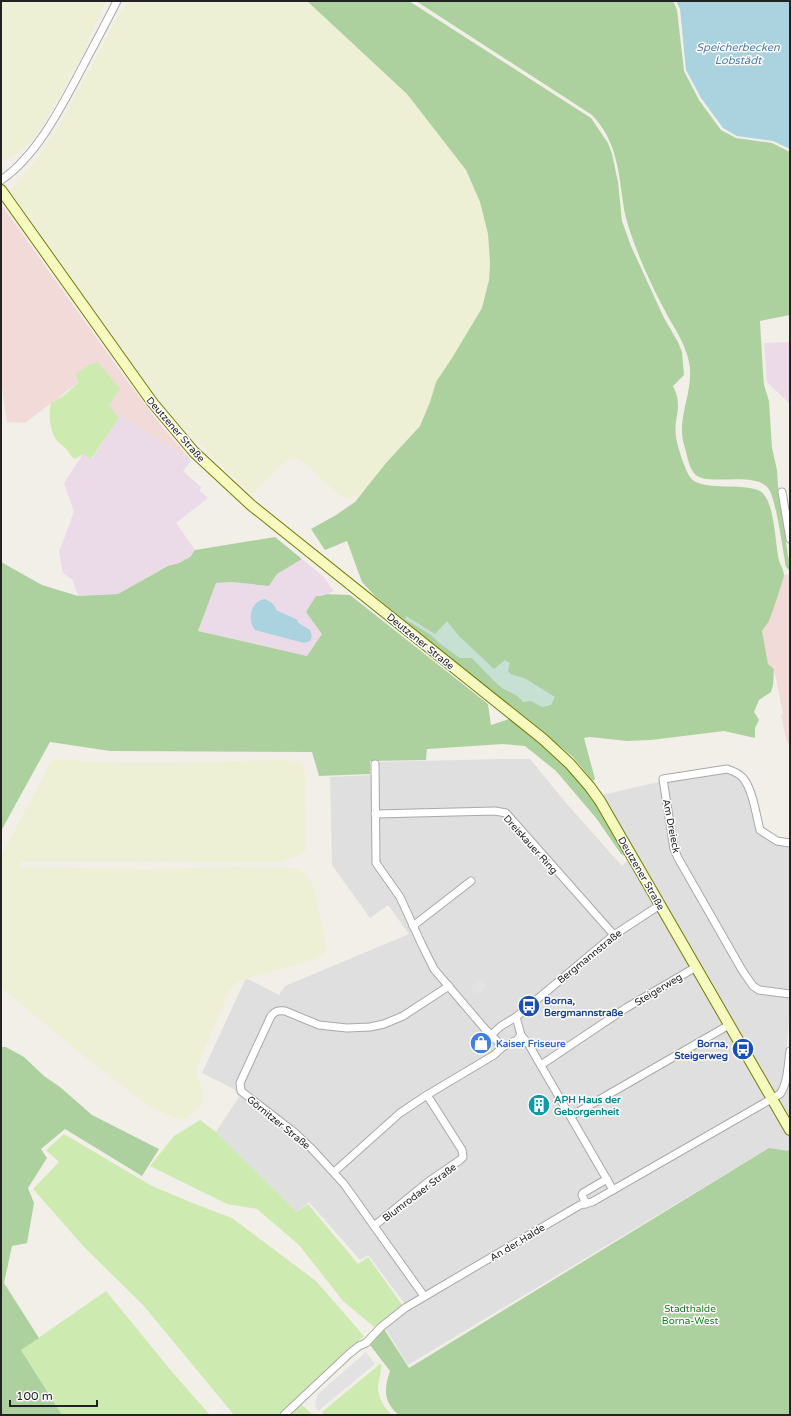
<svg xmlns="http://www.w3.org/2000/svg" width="791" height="1416" viewBox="0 0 791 1416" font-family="'Varela Round',sans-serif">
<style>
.residential{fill:#e0dfdf}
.commercial{fill:#f2dad9}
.industrial{fill:#ebdbe8}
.farmland{fill:#eef0d5}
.grass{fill:#cdebb0}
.forest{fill:#add19e}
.wetland{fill:#c6e0d4}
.parking{fill:#e2e2e2}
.water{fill:#aad3df}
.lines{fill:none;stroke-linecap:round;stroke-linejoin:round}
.minor-casing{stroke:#a9a9a9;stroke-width:9}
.secondary-casing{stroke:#707d05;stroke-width:12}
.minor{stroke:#fff;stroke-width:7}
.secondary{stroke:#f7fabf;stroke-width:10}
.labels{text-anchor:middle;stroke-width:3;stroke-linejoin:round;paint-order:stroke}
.street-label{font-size:10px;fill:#222;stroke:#fff}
.transit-label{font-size:10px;font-weight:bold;fill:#164399;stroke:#fff;text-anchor:start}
.shop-label{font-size:10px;font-weight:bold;fill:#366cbe;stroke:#fff;text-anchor:start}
.culture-label{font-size:10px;font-weight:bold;fill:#0d838f;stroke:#fff;text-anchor:start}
.park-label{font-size:10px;fill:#0c8416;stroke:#fff}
.water-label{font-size:11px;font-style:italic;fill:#4a7aab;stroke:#fff}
</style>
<rect width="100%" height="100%" fill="#f2efe9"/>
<path class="residential" d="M505,759H530L567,804L622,866L636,854L602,795L728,766L752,784L767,838L790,848V1006L785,1072L790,1075V1151L769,1148L408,1365L382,1323L405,1304L368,1255L360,1260L309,1202L297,1212L216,1132L239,1097L234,1089L202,1073L246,978L279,995L285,986L409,934L388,905L370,918L332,865L330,777L372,775L371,762Z"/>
<g class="commercial">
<path d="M1,204L123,375L163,428L186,454L184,456L120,416L119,418L109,405L75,375L79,382L63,394L57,400L50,404L25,423L7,422L1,380Z"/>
<path d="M789,574L790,575V744L787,743L781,715L783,714L774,669L768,664L762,631L769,621L784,575Z"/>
</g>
<g class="industrial">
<path d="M790,342V404L767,382L764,343Z"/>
<path d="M120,415L184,456L186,454L191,461L183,471L202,488L199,490L208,498L176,523L195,550L190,557L179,563L168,566L118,594L78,596L73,580L63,573L59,552L74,512L64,483L83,454L92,459Z"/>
<path d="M302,559L325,578L329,585L334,591L321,596L322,634L307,656L198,631L216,583L232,582L269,586L277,574Z"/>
</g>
<g class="farmland">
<path d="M1,1H106L79,62L44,123L32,140L17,154L1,162Z"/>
<path d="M129,1H307L407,94L466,170L480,202L488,234L490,263L489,280L482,308L452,358L436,382L430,402L420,426L386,463L363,492L357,496L347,499L339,495L307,465L301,460L296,459H290L284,463L252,495L185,430L164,406L133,364L10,190L19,180L41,153L65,115L117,18Z"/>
<path d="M55,759L94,762L152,763L281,760L296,761L303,764L305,775L306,850L300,855L281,862L22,861L19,867L147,869L234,867L295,868L306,874L313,885L328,950L314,959L268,973L243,980L236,983L230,990L198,1064L196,1073L203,1092L202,1103L198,1109L187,1118L180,1120L148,1106L85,1057L1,988V856L51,762Z"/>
</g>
<g class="grass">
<path d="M98,362L120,389L109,405L119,418L91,459L83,454L75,459C70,456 70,453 66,449C63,445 58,443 55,438C50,429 48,413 51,403C61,399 71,389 79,382L75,375L90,364Z"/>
<path d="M200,1120L216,1132L297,1212L308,1204L358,1264L368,1257L403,1306L374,1327L343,1301L299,1245L257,1209L227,1204L150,1166L174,1136Z"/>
<path d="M64,1134L152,1186L195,1204L232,1218L316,1281L364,1336L319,1377L282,1415H234L143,1305L85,1248L33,1189L59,1162L46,1150Z"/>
<path d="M106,1291L173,1373L210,1415H62L21,1350Z"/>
<path d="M381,1363C382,1372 379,1378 378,1386C378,1397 384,1408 392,1415H325L322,1412Z"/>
<path d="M301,1404L313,1415H290Z"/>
</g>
<g class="forest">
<path d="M307,1H409L591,118L608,143L612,154L618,182L622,221L631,246L664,318L678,342L682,352L684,375L673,386C684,407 673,417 676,437C677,445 685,470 690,477C699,492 743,482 760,491C775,500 775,544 779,560C780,565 784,570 784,575C784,578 771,617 769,621C767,624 764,628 762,631L768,664L774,669L773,685L771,692L759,700L754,712L759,720L755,728V738L724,731L651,740L627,741L590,737L584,738L595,779L593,781L573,757L376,597L362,582L347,541L325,550L311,529L336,515L355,502L386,463L420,426L430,402L436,382L452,358L482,308L489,280L490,263L488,234L480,202L466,170L407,94Z"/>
<path d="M416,1H673L677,10L684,71L699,100L721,130L736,138L772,143L790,152V315L760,321L763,372L764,385L769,401L772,448L777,470L778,485L788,556L790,563V571L786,567C783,552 776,497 768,488C753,470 705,488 694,473C688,466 687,453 684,445C676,416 695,390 689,362C685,342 672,325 663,307C649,281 634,247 626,218C624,211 623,202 622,195C618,164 614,138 592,115Z"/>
<path d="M275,537L302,559L277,574L269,586L232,582L216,583L198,631L307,656L322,634L306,612L316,596H321L327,594L350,595L488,704L491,725L509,719C531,736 562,757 580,779C599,803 613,831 629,858L621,854L596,818L556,771L525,746L503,744L427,749L426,760L370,761V774L319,776L312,752L110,751L50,742L1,831V562L42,585L78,596L118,594L168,566L179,563L190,557L195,550Z"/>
<path d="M1,1047H6L24,1057L44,1076L60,1087L92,1115L159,1149L142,1176L65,1129L41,1149L47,1158L28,1188L34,1203L27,1243L12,1246L4,1283L39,1338L21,1350L62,1415H1Z"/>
<path d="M769,1148L790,1151V1415H399C383,1402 384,1389 390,1371L370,1345L384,1329L409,1368Z"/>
</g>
<path class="wetland" d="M406,616L435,634L447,621L459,636L494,669L505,660L510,663L508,671L511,674L526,679L555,697L551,705L542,707L531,701L523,702C518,694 510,693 502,688C491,679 482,668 472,658H460L439,643L431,635L405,619Z"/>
<g class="parking">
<path d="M480,978L487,986L477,995L470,986Z"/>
<path d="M366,1352L375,1364L318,1411L315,1406L317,1395Z"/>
</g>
<g class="water">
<path d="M676,1H790V149L773,141L737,136L723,128L701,98L686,70L680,9Z"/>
<path d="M265,599L272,603L276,608V610L298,620L297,622L310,630L312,636L310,641L304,643L255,630C247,620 250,601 265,599Z"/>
</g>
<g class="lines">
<g class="minor-casing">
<g id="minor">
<path d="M1,180C37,156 63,104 83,66C94,45 106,23 117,1"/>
<path d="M782,492L790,539"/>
<path d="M375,764L376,863L400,897L422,945L434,969L485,1029L498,1042L504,1046"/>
<path d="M375,814L495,811L506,813L614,935"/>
<path d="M790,843L777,841L760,830C756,815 753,790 743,778C739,773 733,771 727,769L663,779L674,849L678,858L742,970L753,986L759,990L790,994"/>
<path d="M413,926L471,881"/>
<path d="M491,1035L501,1026L516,1017L614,935L660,905"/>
<path d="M521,1035L529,1045L613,1190"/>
<path d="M541,1065L626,1008L696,967"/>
<path d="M571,1116L729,1025"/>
<path d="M334,1172L400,1113L427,1095L494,1055L504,1046L517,1040L521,1035L516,1017"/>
<path d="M586,1204L582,1195L583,1193L607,1179"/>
<path d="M374,1226L428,1182L460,1160L463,1157L462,1150L427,1095"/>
<path d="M424,1296L344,1184L312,1149L294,1132L241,1091L240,1083L271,1016C275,1011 278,1010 285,1011L319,1025L347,1028L370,1027L384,1024L403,1016L449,986"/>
<path d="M284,1415L349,1354L359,1346L366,1343L381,1327L405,1308L580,1205L592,1202L613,1190L780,1094C788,1083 788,1064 790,1051"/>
</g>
</g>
<g class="secondary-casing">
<path id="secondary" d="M1,190L152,402L194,452L251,505L543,739L570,764L590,787L600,801L790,1130"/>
</g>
<use href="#minor" class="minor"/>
<use href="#secondary" class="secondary"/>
</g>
<defs>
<g id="bus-disc" transform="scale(1.15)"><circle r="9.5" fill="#1a4fb4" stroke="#fff"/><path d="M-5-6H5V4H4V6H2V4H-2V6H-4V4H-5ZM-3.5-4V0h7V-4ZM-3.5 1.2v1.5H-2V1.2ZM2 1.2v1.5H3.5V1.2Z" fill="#fff"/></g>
<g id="shop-disc" transform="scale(1.15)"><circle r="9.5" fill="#3f7fe0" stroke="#fff"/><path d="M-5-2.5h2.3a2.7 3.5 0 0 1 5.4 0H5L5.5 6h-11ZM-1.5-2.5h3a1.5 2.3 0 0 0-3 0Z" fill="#fff"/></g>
<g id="building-disc" transform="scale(1.15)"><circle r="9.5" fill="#0f9aa8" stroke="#fff"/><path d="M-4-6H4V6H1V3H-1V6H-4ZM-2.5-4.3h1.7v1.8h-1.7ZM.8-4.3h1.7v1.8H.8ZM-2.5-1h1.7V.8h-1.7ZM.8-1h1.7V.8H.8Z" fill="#fff"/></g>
</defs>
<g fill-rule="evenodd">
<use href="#bus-disc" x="529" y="1006"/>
<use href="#shop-disc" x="481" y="1043"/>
<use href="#bus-disc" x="743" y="1049"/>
<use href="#building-disc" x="539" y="1105"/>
</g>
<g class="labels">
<g class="street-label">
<text transform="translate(176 429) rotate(49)" y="4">Deutzener Straße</text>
<text transform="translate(421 641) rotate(39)" y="4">Deutzener Straße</text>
<text transform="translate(672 826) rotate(79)" y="4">Am Dreieck</text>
<text transform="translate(531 844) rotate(48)" y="4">Dreiskauer Ring</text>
<text transform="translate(642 873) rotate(60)" y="4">Deutzener Straße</text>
<text transform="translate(589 956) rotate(-39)" y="4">Bergmannstraße</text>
<text transform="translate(658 989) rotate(-31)" y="4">Steigerweg</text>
<text transform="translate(279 1122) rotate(39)" y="4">Görnitzer Straße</text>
<text transform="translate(419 1192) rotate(-37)" y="4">Blumrodaer Straße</text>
<text transform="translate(517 1242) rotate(-31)" y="4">An der Halde</text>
</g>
<g class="transit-label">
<text x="544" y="1004">Borna,<tspan x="544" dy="12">Bergmannstraße</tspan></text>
<text x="728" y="1047" text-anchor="end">Borna,<tspan x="728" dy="12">Steigerweg</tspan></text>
</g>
<g class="shop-label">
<text x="496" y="1047">Kaiser Friseure</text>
</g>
<g class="culture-label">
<text x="554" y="1103">APH Haus der<tspan x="554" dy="12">Geborgenheit</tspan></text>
</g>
<g class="park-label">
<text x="690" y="1312">Stadthalde<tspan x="690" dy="12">Borna-West</tspan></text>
</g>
<g class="water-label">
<text x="738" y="51">Speicherbecken<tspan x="738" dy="13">Lobstädt</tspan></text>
</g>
</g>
<rect width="791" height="1416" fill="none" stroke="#222222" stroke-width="4"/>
<path d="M10 1400v6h87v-6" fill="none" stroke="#222222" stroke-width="2"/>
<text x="16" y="1400" font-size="12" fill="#222222" stroke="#ffffff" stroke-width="3" paint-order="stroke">100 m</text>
</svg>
